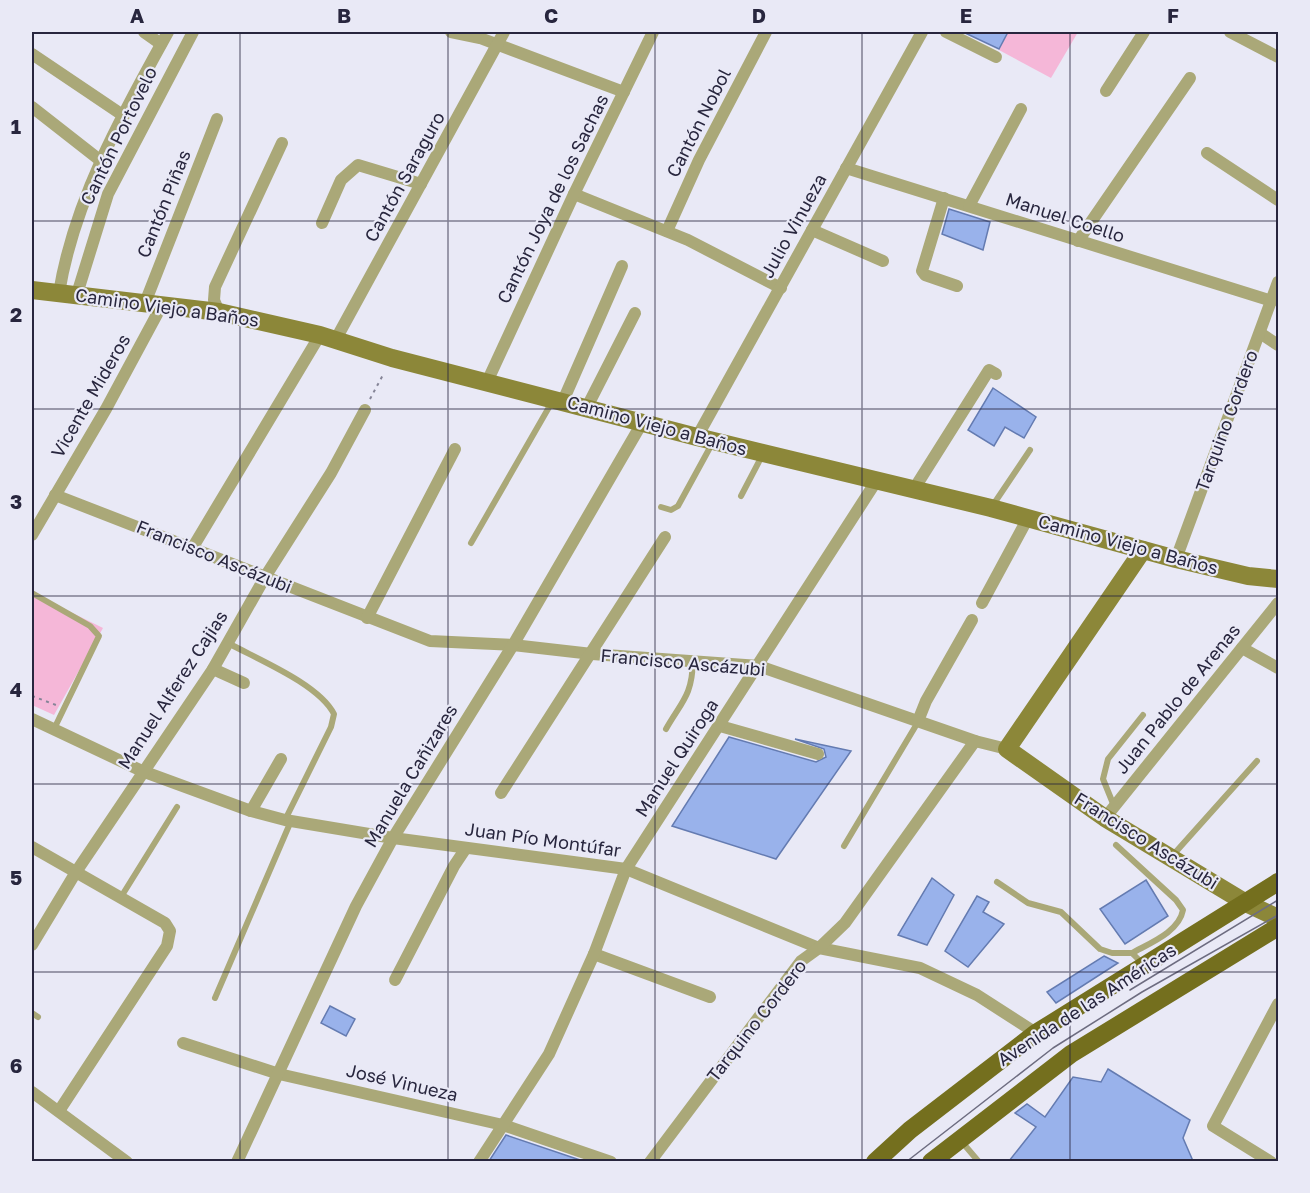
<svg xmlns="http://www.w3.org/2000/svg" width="1310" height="1193" viewBox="0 0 1310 1193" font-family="'Golos Text',sans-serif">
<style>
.green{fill:#f5b7d8}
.building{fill:#99b2eb;stroke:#647bb1;stroke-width:1.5}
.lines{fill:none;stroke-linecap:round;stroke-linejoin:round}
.path{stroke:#858497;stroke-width:2;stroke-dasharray:3 4.5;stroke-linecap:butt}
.lane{stroke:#aaa878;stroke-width:6}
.street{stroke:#aaa878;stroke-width:12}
.secondary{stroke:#8c8739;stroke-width:18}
.primary{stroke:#746f1e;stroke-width:18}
.tram{stroke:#6d6c80;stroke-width:1.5}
.grid{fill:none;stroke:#28263e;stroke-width:1.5;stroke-opacity:0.55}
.labels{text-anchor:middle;stroke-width:4.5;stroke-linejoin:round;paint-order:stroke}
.street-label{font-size:18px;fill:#28263e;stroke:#e9e9f6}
.neatline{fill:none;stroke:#28263e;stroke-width:2}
.grid-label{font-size:20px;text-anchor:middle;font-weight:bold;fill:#28263e}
</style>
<rect width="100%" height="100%" fill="#e9e9f6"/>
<g class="green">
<path d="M1008,32H1078L1051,78L999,50Z"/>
<path d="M32,593L103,628L54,715L32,705Z"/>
</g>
<g class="building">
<path d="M963,32H1008L999,49Z"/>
<path d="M949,209L990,222L983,250L942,234Z"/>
<path d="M993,388L1036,417L1024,438L1005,427L994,446L968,430Z"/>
<path d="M729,737L816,762L826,757L824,749L795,739L851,751L776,859L672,826Z"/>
<path d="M932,878L954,895L927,945L898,935Z"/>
<path d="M1146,880L1168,916L1125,944L1100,909Z"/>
<path d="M977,896L989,902L983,912L1004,924L968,967L945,951Z"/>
<path d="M1104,956L1118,963L1056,1003L1047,992Z"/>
<path d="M330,1006L355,1019L346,1036L321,1023Z"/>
<path d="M1108,1069L1190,1120L1183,1138L1193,1161H1009L1036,1127L1015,1113L1027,1104L1045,1117L1073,1077L1101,1082Z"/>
<path d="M506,1135L583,1161H489Z"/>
</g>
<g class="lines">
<g class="path">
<path d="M370,399L384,373"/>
<path d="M32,696L56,705"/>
</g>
<g class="lane">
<path d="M741,496L763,454"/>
<path d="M993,505L1030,450"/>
<path d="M661,507L671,510L678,506L713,442"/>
<path d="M471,543L552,402"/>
<path d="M32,593L90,626L99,636L54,729"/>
<path d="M228,643C257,659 319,684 334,714L331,727L285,820"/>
<path d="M666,729C682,701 692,696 693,661"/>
<path d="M1114,806L1103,779L1108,759L1143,715"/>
<path d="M1116,845L1176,900L1183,910C1179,932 1150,943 1132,953"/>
<path d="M844,846L918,722"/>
<path d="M1173,855L1257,761"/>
<path d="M997,882L1028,903L1061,912L1100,949L1112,953H1132L1142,963"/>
<path d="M121,897L177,807"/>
<path d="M215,998L291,821"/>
<path d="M32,1013L38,1017"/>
<path d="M962,1142L979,1162"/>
</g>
<g class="street">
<path d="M144,32L161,44"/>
<path d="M451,32L480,38L624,92"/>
<path d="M946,32L996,57"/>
<path d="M1230,32L1278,57"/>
<path d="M32,54L124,116"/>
<path d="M1106,91L1144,32"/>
<path d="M32,107L101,161"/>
<path d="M1207,153L1278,200"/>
<path d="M846,168L1272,301"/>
<path d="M574,194L688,240L781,288"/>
<path d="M944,198L922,271L925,275L957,286"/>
<path d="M969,206L1021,109"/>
<path d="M322,223L341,180L358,165L421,184"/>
<path d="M812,230L883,261"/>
<path d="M667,231L699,160L766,32"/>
<path d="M1078,241L1190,78"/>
<path d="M59,293C74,200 123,113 168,32"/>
<path d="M77,294L108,194L193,32"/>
<path d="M145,303L217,119"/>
<path d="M219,312L214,300L215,287L282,143"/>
<path d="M1260,333L1278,345"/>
<path d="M336,339L504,32"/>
<path d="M487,382L574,194L653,32"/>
<path d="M563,401L622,266"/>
<path d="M587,407L635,313"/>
<path d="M697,437L922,32"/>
<path d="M914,489L989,370L996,374"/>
<path d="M55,495L430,641L513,645L592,654L759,666L975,741L1007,749"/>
<path d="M32,535L106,409L162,305"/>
<path d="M193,547L320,335"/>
<path d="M1176,559L1278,282"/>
<path d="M982,603L1028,518"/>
<path d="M367,618L455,449"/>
<path d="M1242,648L1278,668"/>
<path d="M213,669L244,683"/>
<path d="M32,719L142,771L251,811L285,820L393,838L626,869L819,948L920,968L977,995L1036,1033"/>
<path d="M918,721L926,701L972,620"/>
<path d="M720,726L818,754"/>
<path d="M501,793L665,537"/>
<path d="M251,811L281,759"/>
<path d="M1105,818L1278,603"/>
<path d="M32,847L165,923L170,931L167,946L59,1111"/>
<path d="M32,945L76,872L213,669L265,577L331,473L365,410"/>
<path d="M594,954L710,997"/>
<path d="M395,980L454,866L466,848"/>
<path d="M183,1043L279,1074L503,1125L611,1162"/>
<path d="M32,1092L127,1162"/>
<path d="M237,1162L356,906L393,838L513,645L642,423"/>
<path d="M479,1162L549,1054L594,954L626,869L877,480"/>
<path d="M650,1162L801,961L819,948L845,923L975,741"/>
<path d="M1271,1162L1213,1126L1278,1004"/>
</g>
<g class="secondary">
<path d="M32,290L219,312L320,335L392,358L697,437L991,508L1176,559L1248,576L1278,579"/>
<path d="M1143,550L1007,749L1105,818L1246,903L1278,918"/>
</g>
<g class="primary">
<path d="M875,1162L910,1130L1036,1033L1278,882"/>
<path d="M931,1162L1071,1054L1278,927"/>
</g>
<g class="tram">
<path d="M1130,990L1278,900"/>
<path d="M906,1162L1053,1048L1142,992L1278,915"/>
</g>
</g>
<path class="grid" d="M240,32V1162M448,32V1162M655,32V1162M862,32V1162M1070,32V1162M32,221H1278M32,409H1278M32,596H1278M32,784H1278M32,972H1278"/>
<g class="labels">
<g class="street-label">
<text transform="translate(699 123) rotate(-63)" y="6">Cantón Nobol</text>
<text transform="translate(119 136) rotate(-64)" y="6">Cantón Portovelo</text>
<text transform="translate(405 177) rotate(-61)" y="6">Cantón Saraguro</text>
<text transform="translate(553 199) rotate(-64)" y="6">Cantón Joya de los Sachas</text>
<text transform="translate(164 204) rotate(-68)" y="6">Cantón Piñas</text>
<text transform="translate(1065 218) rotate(18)" y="6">Manuel Coello</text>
<text transform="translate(794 226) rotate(-61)" y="6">Julio Vinueza</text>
<text transform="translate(167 308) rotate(8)" y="6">Camino Viejo a Baños</text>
<text transform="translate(91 396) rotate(-60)" y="6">Vicente Mideros</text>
<text transform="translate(1227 421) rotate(-70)" y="6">Tarquino Cordero</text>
<text transform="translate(657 426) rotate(15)" y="6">Camino Viejo a Baños</text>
<text transform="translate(1128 545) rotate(15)" y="6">Camino Viejo a Baños</text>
<text transform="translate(214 557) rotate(22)" y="6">Francisco Ascázubi</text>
<text transform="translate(683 663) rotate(5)" y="6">Francisco Ascázubi</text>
<text transform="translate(173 690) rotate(-57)" y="6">Manuel Alferez Cajias</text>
<text transform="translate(1178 699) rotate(-51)" y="6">Juan Pablo de Arenas</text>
<text transform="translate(677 758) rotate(-57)" y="6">Manuel Quiroga</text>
<text transform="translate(411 776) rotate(-59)" y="6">Manuela Cañizares</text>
<text transform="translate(543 840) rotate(8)" y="6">Juan Pío Montúfar</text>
<text transform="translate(1146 841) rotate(32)" y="6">Francisco Ascázubi</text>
<text transform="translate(1087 1005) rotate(-33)" y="6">Avenida de las Américas</text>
<text transform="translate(757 1021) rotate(-52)" y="6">Tarquino Cordero</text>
<text transform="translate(402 1083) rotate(13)" y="6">José Vinueza</text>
</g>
</g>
<rect width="1310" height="1193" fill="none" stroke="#e9e9f6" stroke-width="66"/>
<rect x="33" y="33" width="1244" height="1127" class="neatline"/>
<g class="grid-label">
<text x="137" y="23">A</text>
<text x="344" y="23">B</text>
<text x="551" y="23">C</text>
<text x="759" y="23">D</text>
<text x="966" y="23">E</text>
<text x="1173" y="23">F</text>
<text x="16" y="134">1</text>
<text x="16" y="322">2</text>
<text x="16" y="509">3</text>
<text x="16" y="697">4</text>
<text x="16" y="885">5</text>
<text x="16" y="1073">6</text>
</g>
</svg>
